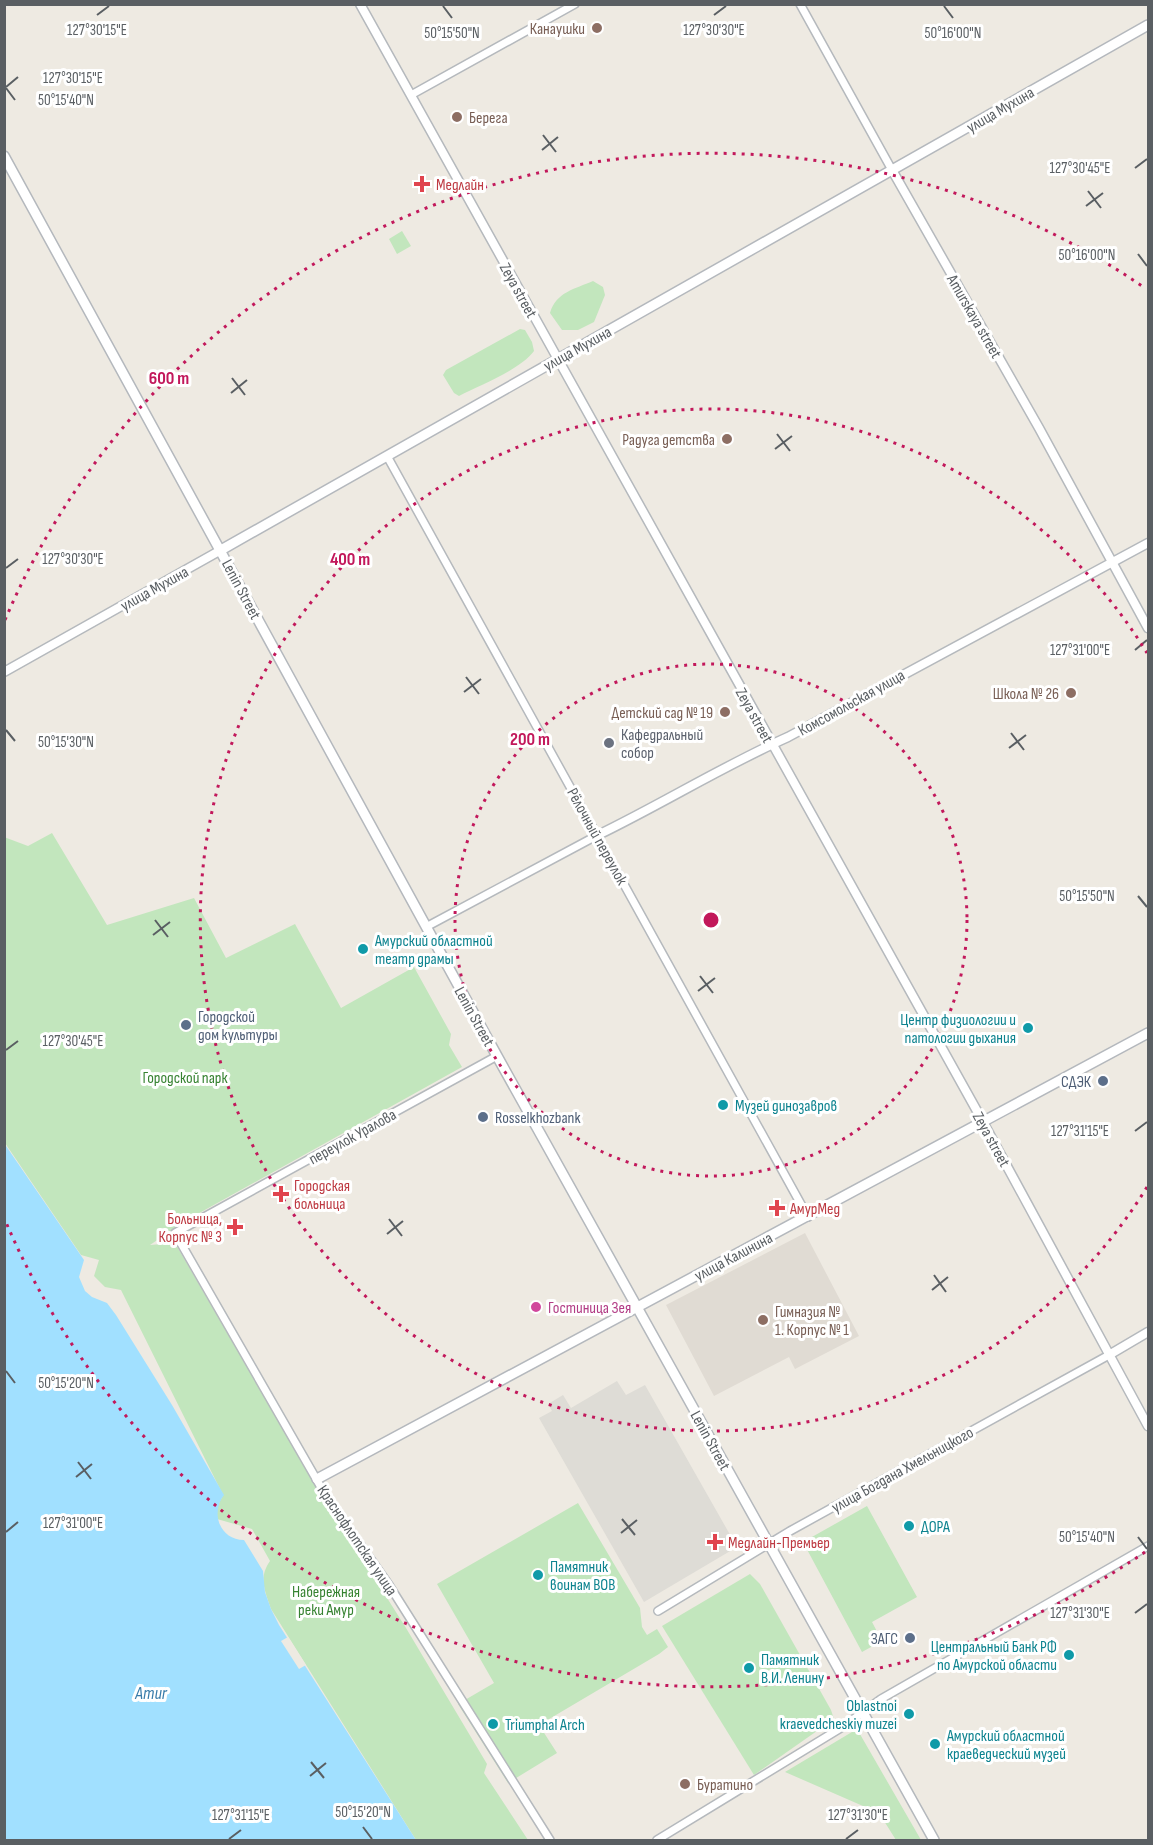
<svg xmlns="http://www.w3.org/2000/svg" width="1153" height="1845" viewBox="0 0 1153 1845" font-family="'Sofia Sans Condensed',sans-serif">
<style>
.industrial{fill:#dedcd6}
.education{fill:#e0dbd3}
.green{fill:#c2e6bd}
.water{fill:#a1e0ff}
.pier{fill:#eeeae2}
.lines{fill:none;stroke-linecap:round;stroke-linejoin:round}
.minor-casing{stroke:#b5b9bd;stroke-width:10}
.tertiary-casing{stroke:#b5b9bd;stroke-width:11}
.secondary-casing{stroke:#b4b8bd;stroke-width:12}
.minor{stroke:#fff;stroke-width:7}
.tertiary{stroke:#fff;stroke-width:8}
.secondary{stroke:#fff;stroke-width:9}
.ticks{fill:none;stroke:#5a5f63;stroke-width:2}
.ring{fill:none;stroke:#c2185b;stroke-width:3;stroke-dasharray:3 6}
.education-dot{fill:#8d6e63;stroke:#fff;stroke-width:2}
.health-dot{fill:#e0444e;stroke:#fff;stroke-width:2}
.worship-dot{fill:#6b7280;stroke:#fff;stroke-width:2}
.culture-dot{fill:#0f9aa8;stroke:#fff;stroke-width:2}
.service-dot{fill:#5c6f8a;stroke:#fff;stroke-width:2}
.hotel-dot{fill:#d1479c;stroke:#fff;stroke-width:2}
.labels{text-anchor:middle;stroke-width:6;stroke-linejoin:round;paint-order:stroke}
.education-label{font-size:16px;fill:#785e54;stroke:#fff;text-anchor:end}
.street-label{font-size:16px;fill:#5a5f63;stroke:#fff}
.health-label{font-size:16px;fill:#be3a42;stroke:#fff;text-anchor:start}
.worship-label{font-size:16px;fill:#5b616d;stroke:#fff;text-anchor:start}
.culture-label{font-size:16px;fill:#0d838f;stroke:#fff;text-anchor:start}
.service-label{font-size:16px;fill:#4e5e75;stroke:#fff;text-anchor:start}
.park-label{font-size:16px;fill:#378332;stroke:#fff}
.hotel-label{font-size:16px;fill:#b23c85;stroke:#fff;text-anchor:start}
.water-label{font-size:18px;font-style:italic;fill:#397caa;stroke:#fff}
.ticks-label{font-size:15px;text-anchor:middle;fill:#5a5f63;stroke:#fff;stroke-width:6;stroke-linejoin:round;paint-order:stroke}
.centre{fill:#c2185b;stroke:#fff;stroke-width:3}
.ring-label{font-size:18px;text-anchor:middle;font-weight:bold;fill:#c2185b;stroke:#fff;stroke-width:6;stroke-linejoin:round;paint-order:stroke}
</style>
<rect width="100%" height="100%" fill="#eeeae2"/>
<path class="industrial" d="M617,1381L626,1395L645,1385L737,1547L644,1602L539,1418L552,1411L548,1404L563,1395L571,1408Z"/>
<path class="education" d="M805,1233L859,1336L795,1369L789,1357L714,1396L666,1305Z"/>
<g class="green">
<path d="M402,231L411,246L397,254L389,239Z"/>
<path d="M593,281L603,287L605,295L594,322L578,330H562L550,313C556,292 575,289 593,281Z"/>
<path d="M520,329L525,330L532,342L534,351C520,370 480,385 459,396L454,393L443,375L446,370Z"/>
<path d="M52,833L107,925L194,898L226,958L295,924L341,1008L414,967L451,1034L449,1045L462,1067L185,1221L150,1245L175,1243L319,1490L406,1628L487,1764L484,1773L528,1840H416L271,1609C265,1591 258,1578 270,1561L252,1529L217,1519V1507L223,1495L121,1290L105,1287L94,1276L99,1260L81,1255L5,1143L4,837L28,846Z"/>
<path d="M578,1503L640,1608L642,1627L647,1635L657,1629L668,1647L659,1654L539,1725L557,1753L508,1783L458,1704L494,1683L437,1584Z"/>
<path d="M867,1506L917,1597L872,1622L882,1641L862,1652L803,1542Z"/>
<path d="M750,1574L760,1584L831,1710L834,1719L754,1775L662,1626Z"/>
<path d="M857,1729L921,1840H896L879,1813L785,1772Z"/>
</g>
<path class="water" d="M4,1143L84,1260L79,1277L85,1291L92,1297L107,1303L116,1315L172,1405L224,1495C210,1513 220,1540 244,1540L263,1571L265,1592L271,1609L279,1625L416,1840H5Z"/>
<path class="pier" d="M288,1637L306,1665L299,1669L281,1641Z"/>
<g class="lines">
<g class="minor-casing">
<g id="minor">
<path d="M800,4L892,170"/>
<path d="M411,95L575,4"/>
<path d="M387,456L808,1217"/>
<path d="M426,927L598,835"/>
<path d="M497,1056L175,1233L326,1496L389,1585L550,1840"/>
<path d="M658,1611L790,1531L1109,1355"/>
<path d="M657,1840L844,1726L881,1699L1148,1546"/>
</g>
</g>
<g class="tertiary-casing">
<g id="tertiary">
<path d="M360,4L977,1111L1148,1426"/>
<path d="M892,170L1039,428L1148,628"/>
<path d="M4,672L221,550"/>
<path d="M598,835C662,804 723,766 788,737L1148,543"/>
<path d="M1109,1355L1148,1332"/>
</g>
</g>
<g class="secondary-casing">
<g id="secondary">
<path d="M4,156L497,1056L934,1840"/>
<path d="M221,550L1148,25"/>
<path d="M317,1479L1148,1033"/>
</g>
</g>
<use href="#minor" class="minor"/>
<use href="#tertiary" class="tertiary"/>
<use href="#secondary" class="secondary"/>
</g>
<path class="ticks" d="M443,6L452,18M944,6L953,18M97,15L109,6M714,15L726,6M6,87L18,77M6,88L15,100M543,135L556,152M542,150L558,137M1135,168L1147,159M1088,191L1101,208M1086,206L1103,193M1138,254L1147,266M232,378L245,395M231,393L247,380M777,434L790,451M775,449L792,436M6,568L18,559M1135,650L1147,640M466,677L479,694M464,692L481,679M6,730L15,741M1011,733L1024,750M1009,748L1026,735M1138,896L1147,907M155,920L168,937M153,935L170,922M700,976L713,993M698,991L715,978M6,1050L18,1041M1135,1131L1147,1122M389,1219L402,1236M387,1234L403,1221M934,1275L946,1292M932,1290L948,1277M6,1371L15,1383M78,1462L91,1479M76,1477L92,1464M622,1519L635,1535M6,1532L18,1522M621,1533L637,1520M1138,1537L1147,1549M1135,1613L1147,1604M311,1762L324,1778M310,1776L326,1763M363,1827L372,1839M229,1839L241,1830M846,1839L858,1830"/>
<g class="ring">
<circle cx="711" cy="920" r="256"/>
<path d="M1147 1187A511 511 0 1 1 1147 653"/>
<path d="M1145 1552A767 767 0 0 1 5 1220M5 620A767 767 0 0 1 1145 288"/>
</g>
<g class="education-dot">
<circle cx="597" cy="28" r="6"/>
<circle cx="457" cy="117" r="6"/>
<circle cx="727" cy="439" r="6"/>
<circle cx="1071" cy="693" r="6"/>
<circle cx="725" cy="712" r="6"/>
<circle cx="763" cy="1320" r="6"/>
<circle cx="685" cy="1784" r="6"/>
</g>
<g class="health-dot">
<path d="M419 175h6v6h6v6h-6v6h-6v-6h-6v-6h6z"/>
<path d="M278 1185h6v6h6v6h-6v6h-6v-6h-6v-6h6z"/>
<path d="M774 1199h6v6h6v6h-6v6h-6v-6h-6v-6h6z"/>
<path d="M232 1218h6v6h6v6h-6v6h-6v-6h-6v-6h6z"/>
<path d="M712 1533h6v6h6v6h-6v6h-6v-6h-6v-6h6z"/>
</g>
<circle class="worship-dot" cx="609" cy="743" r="6"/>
<g class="culture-dot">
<circle cx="363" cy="949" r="6"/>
<circle cx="1028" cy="1028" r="6"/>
<circle cx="723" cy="1105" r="6"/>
<circle cx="909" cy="1526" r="6"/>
<circle cx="538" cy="1575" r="6"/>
<circle cx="1069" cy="1655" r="6"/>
<circle cx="749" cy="1668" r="6"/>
<circle cx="909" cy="1714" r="6"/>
<circle cx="493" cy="1724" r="6"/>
<circle cx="935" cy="1744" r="6"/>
</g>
<g class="service-dot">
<circle cx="186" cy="1025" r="6"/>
<circle cx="1103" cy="1081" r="6"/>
<circle cx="483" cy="1117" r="6"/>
<circle cx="910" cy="1638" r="6"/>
</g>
<circle class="hotel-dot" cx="536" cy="1307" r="6"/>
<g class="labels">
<g class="education-label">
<text x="585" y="34">Канаушки</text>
<text x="469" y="123" text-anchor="start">Берега</text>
<text x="715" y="445">Радуга детства</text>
<text x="1059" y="699">Школа № 26</text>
<text x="713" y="718">Детский сад № 19</text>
<text x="775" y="1317" text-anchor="start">Гимназия №<tspan x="775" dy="18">1. Корпус № 1</tspan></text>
<text x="697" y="1790" text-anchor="start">Буратино</text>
</g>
<g class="street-label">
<text transform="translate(1000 109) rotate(-30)" y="6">улица Мухина</text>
<text transform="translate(519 290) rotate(61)" y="6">Zeya street</text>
<text transform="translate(975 316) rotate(60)" y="6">Amurskaya street</text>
<text transform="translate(577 348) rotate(-29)" y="6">улица Мухина</text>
<text transform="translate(154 588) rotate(-29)" y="6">улица Мухина</text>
<text transform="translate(242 589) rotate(62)" y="6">Lenin Street</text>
<text transform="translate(851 702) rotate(-29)" y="6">Комсомольская улица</text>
<text transform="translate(755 715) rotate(61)" y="6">Zeya street</text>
<text transform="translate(598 836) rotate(61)" y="6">Рёлочный переулок</text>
<text transform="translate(475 1016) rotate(61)" y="6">Lenin Street</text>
<text transform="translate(352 1136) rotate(-29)" y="6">переулок Уралова</text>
<text transform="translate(992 1139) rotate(61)" y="6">Zeya street</text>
<text transform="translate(733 1256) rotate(-28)" y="6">улица Калинина</text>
<text transform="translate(711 1440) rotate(61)" y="6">Lenin Street</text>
<text transform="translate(902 1469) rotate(-29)" y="6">улица Богдана Хмельницкого</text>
<text transform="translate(358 1540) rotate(56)" y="6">Краснофлотская улица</text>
</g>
<g class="health-label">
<text x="436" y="190">Медлайн</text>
<text x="294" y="1191">Городская<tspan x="294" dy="18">больница</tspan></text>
<text x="790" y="1214">АмурМед</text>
<text x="222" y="1224" text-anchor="end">Больница,<tspan x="222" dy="18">Корпус № 3</tspan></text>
<text x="728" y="1548">Медлайн-Премьер</text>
</g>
<g class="worship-label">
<text x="621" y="740">Кафедральный<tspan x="621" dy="18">собор</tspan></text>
</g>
<g class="culture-label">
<text x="375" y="946">Амурский областной<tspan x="375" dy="18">театр драмы</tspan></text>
<text x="1016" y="1025" text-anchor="end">Центр физиологии и<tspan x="1016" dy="18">патологии дыхания</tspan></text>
<text x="735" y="1111">Музей динозавров</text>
<text x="921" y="1532">ДОРА</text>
<text x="550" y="1572">Памятник<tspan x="550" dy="18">воинам ВОВ</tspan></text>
<text x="1057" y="1652" text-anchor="end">Центральный Банк РФ<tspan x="1057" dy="18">по Амурской области</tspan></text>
<text x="761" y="1665">Памятник<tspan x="761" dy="18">В.И. Ленину</tspan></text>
<text x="897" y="1711" text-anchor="end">Oblastnoi<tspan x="897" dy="18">kraevedcheskiy muzei</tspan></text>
<text x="505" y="1730">Triumphal Arch</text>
<text x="947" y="1741">Амурский областной<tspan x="947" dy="18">краеведческий музей</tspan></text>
</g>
<g class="service-label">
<text x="198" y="1022">Городской<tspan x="198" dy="18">дом культуры</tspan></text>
<text x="1091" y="1087" text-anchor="end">СДЭК</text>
<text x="495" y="1123">Rosselkhozbank</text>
<text x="898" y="1644" text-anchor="end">ЗАГС</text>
</g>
<g class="park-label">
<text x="185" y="1083">Городской парк</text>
<text x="326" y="1597">Набережная<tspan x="326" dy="18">реки Амур</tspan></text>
</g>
<g class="hotel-label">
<text x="548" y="1313">Гостиница Зея</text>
</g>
<g class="water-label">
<text x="151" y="1699">Amur</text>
</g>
</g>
<g class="ticks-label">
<text x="97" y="35">127°30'15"E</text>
<text x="714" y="35">127°30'30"E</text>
<text x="452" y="38">50°15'50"N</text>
<text x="953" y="38">50°16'00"N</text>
<text x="73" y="83">127°30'15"E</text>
<text x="66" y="105">50°15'40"N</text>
<text x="1080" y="173">127°30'45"E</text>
<text x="1087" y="260">50°16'00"N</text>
<text x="73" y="564">127°30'30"E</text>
<text x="1080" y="655">127°31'00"E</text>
<text x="66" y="747">50°15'30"N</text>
<text x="1087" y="901">50°15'50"N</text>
<text x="73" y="1046">127°30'45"E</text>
<text x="1080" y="1136">127°31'15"E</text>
<text x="66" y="1388">50°15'20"N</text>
<text x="73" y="1528">127°31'00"E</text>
<text x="1087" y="1542">50°15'40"N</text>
<text x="1080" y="1618">127°31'30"E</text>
<text x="363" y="1817">50°15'20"N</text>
<text x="241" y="1820">127°31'15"E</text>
<text x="858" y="1820">127°31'30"E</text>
</g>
<circle cx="711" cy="920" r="9" class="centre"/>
<g class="ring-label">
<text x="169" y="384">600 m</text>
<text x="350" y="565">400 m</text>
<text x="530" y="745">200 m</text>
</g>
<rect width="1153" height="1845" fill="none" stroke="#5a5f63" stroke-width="12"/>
</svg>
